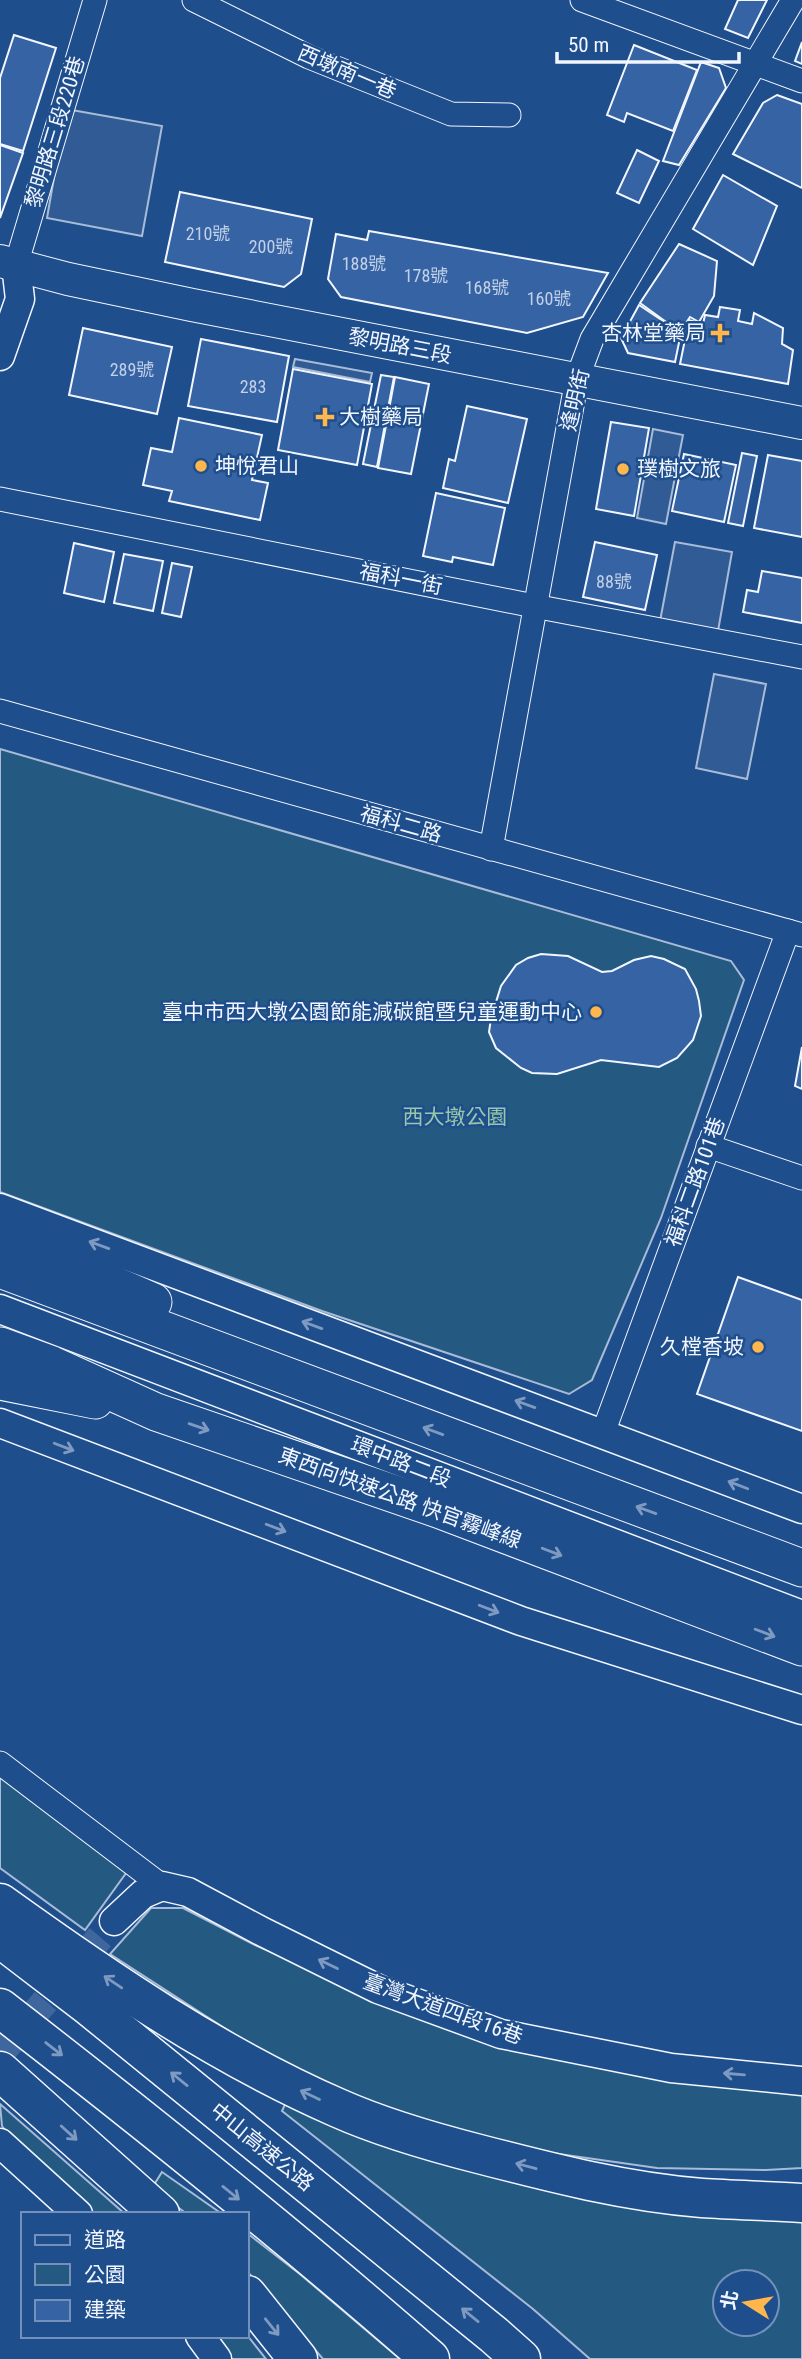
<svg xmlns="http://www.w3.org/2000/svg" width="802" height="2359" viewBox="0 0 802 2359" font-family="'Roboto Condensed','Noto Sans TC',sans-serif">
<style>
.green{fill:#245a82;stroke:#a8bbd7;stroke-width:2;fill-rule:evenodd}
.parking{fill:#305b95;stroke:#a8bbd7;stroke-width:2}
.building{fill:#3563a3;stroke:#f2f6ff;stroke-width:2}
.lines{fill:none;stroke-linecap:round;stroke-linejoin:round}
.tertiary-tunnel{stroke:#3f679d;stroke-width:28;stroke-dasharray:28 14;stroke-linecap:butt}
.minor-casing{stroke:#f2f6ff;stroke-width:25}
.tertiary-casing{stroke:#f2f6ff;stroke-width:31}
.secondary-casing{stroke:#f2f6ff;stroke-width:34}
.trunk-casing{stroke:#f2f6ff;stroke-width:39}
.motorway-casing{stroke:#f2f6ff;stroke-width:41}
.minor{stroke:#1f4e8c;stroke-width:23}
.tertiary{stroke:#1f4e8c;stroke-width:28}
.secondary{stroke:#1f4e8c;stroke-width:32}
.trunk{stroke:#1f4e8c;stroke-width:37}
.motorway{stroke:#1f4e8c;stroke-width:38}
.oneway{stroke:#7e9ac0}
.poi-dot{fill:#ffb74d;stroke:#1f4e8c;stroke-width:2.5}
.labels{text-anchor:middle;stroke-width:5;stroke-linejoin:round;paint-order:stroke}
.number-label{font-size:18px;fill:#c3d1e8}
.street-label{font-size:21px;fill:#f2f6ff;stroke:#1f4e8c}
.poi-label{font-size:21px;fill:#f2f6ff;stroke:#1f4e8c;text-anchor:end}
.park-label{font-size:21px;fill:#97c8a6;stroke:#1f4e8c}
</style>
<rect width="100%" height="100%" fill="#1f4e8c"/>
<g class="green">
<path d="M0,749L731,961L744,980L661,1218L592,1380L569,1394L322,1311L0,1192Z"/>
<path d="M0,1771L129,1869L85,1930L0,1868Z"/>
<path d="M151,1908H183L255,1945L463,2034L555,2059L656,2075L802,2091V2168L766,2170L657,2168L552,2153L426,2126L272,2059L110,1954Z"/>
<path d="M288,2098L802,2211V2359H590L533,2309L282,2111ZM725,2282H767V2324H725Z"/>
<path d="M0,2104L125,2214H91L24,2156L2,2126Z"/>
<path d="M162,2172L222,2214H187L152,2188Z"/>
<path d="M247,2233L301,2275L400,2359H323L247,2271Z"/>
<path d="M247,2335L266,2359H227L211,2336Z"/>
</g>
<g class="parking">
<path d="M66,109L162,126L142,236L47,218Z"/>
<path d="M295,359L372,373L370,382L293,367Z"/>
<path d="M653,429L683,435L666,524L637,518Z"/>
<path d="M675,542L732,552L718,631L660,621Z"/>
<path d="M714,674L766,684L747,779L696,768Z"/>
</g>
<g class="building">
<path d="M738,0H767L748,38L725,29Z"/>
<path d="M14,35L56,48L23,151L0,144V78Z"/>
<path d="M802,42V64L795,61Z"/>
<path d="M634,45L697,70L673,131L627,113L624,122L607,115Z"/>
<path d="M701,62L719,68L726,88L679,165L663,161Z"/>
<path d="M777,95L802,104V188L733,154L763,103Z"/>
<path d="M0,145L23,153L0,218Z"/>
<path d="M637,150L659,161L639,203L617,193Z"/>
<path d="M723,175L777,206L753,265L693,229Z"/>
<path d="M180,192L312,219L301,274L284,287L165,262Z"/>
<path d="M369,231L608,273L583,317L527,333L341,297L328,279L336,234L367,240Z"/>
<path d="M679,244L717,261L714,296L699,322L690,317L680,332L640,303Z"/>
<path d="M639,305L681,333L675,362L628,353L621,338Z"/>
<path d="M720,307L740,310L738,321L752,324L754,313L783,328L782,344L793,350L788,384L680,364L689,320L703,324L705,315L718,317Z"/>
<path d="M83,328L172,347L157,414L69,395Z"/>
<path d="M201,339L289,356L277,422L188,406Z"/>
<path d="M293,369L372,384L357,465L278,450Z"/>
<path d="M381,375L394,377L377,467L363,464Z"/>
<path d="M395,377L429,384L411,474L378,468Z"/>
<path d="M467,406L527,419L508,503L443,488L449,459L455,461Z"/>
<path d="M179,418L262,435L252,480L268,483L260,520L169,501L172,491L143,485L151,448L172,452Z"/>
<path d="M611,422L649,428L634,516L596,509Z"/>
<path d="M742,453L757,456L743,526L728,523Z"/>
<path d="M684,454L736,465L724,522L672,511Z"/>
<path d="M768,455L802,461V537L754,528Z"/>
<path d="M436,493L505,508L493,565L453,557L452,562L423,556Z"/>
<path d="M595,542L657,555L645,610L583,597Z"/>
<path d="M74,543L114,552L104,602L64,593Z"/>
<path d="M124,554L163,561L153,611L114,603Z"/>
<path d="M172,563L192,567L181,617L162,613Z"/>
<path d="M762,571L802,578V623L743,612L747,590L758,592Z"/>
<path d="M541,954L568,956L602,972L612,971L634,960L651,956L664,959L685,969L696,989L699,1001L701,1016L693,1040L677,1058L659,1067L601,1060L557,1074L532,1073L521,1068L496,1048L489,1032L491,1018L501,986L516,965L528,958Z"/>
<path d="M802,1047V1089L795,1086Z"/>
<path d="M738,1277L802,1300V1431L697,1394Z"/>
</g>
<g class="lines">
<path class="tertiary-tunnel" d="M0,2054L114,1921"/>
<g class="minor-casing">
<g id="minor">
<path d="M194,0L309,57L451,114L509,115"/>
<path d="M582,0L802,81"/>
<path d="M16,265L95,0"/>
<path d="M0,499L534,606L802,657"/>
<path d="M0,711L802,935"/>
<path d="M491,849L577,379L592,339L793,0"/>
<path d="M708,1146L802,1178"/>
<path d="M603,1433L788,931"/>
<path d="M0,1763L162,1886"/>
</g>
</g>
<g class="tertiary-casing">
<g id="tertiary">
<path d="M0,356L20,299L16,265"/>
<path d="M0,1208L802,1509"/>
<path d="M0,1309L802,1615"/>
<path d="M0,1423L521,1621L802,1710"/>
<path d="M114,1921L143,1894L162,1886L188,1892L263,1932L378,1989L501,2034L671,2068L802,2081"/>
<path d="M0,2143L78,2214"/>
<path d="M200,2336L217,2359"/>
</g>
</g>
<g class="secondary-casing">
<path id="secondary" d="M0,261L68,279L192,305L802,423"/>
</g>
<g class="trunk-casing">
<g id="trunk">
<path d="M0,1235L153,1302"/>
<path d="M0,1269L802,1568"/>
<path d="M0,1346L52,1365L156,1412L438,1509L802,1647"/>
<path d="M0,1381L95,1400"/>
</g>
</g>
<g class="motorway-casing">
<g id="motorway">
<path d="M0,1903C107,1980 217,2055 338,2108C383,2128 432,2142 479,2154C552,2173 626,2192 702,2198C735,2200 769,2201 802,2203"/>
<path d="M0,1938L90,2007L494,2335L521,2359"/>
<path d="M0,2008C146,2121 291,2237 430,2359"/>
<path d="M0,2071L160,2214"/>
<path d="M247,2295L298,2359"/>
</g>
</g>
<use href="#minor" class="minor"/>
<use href="#tertiary" class="tertiary"/>
<use href="#secondary" class="secondary"/>
<use href="#trunk" class="trunk"/>
<use href="#motorway" class="motorway"/>
</g>
<defs><path id="oneway-shaft" d="M-6 0H5M1.5-3L5.5 0L1.5 3" fill="none" stroke-width="1.6" stroke-linecap="round" stroke-linejoin="round" transform="scale(1.75)"/></defs>
<g class="oneway">
<use href="#oneway-shaft" transform="translate(99 1245) rotate(-160)"/>
<use href="#oneway-shaft" transform="translate(312 1325) rotate(-160)"/>
<use href="#oneway-shaft" transform="translate(525 1404) rotate(-160)"/>
<use href="#oneway-shaft" transform="translate(199 1427) rotate(19)"/>
<use href="#oneway-shaft" transform="translate(433 1431) rotate(-160)"/>
<use href="#oneway-shaft" transform="translate(64 1447) rotate(21)"/>
<use href="#oneway-shaft" transform="translate(738 1485) rotate(-159)"/>
<use href="#oneway-shaft" transform="translate(646 1510) rotate(-160)"/>
<use href="#oneway-shaft" transform="translate(276 1528) rotate(21)"/>
<use href="#oneway-shaft" transform="translate(552 1552) rotate(21)"/>
<use href="#oneway-shaft" transform="translate(489 1609) rotate(21)"/>
<use href="#oneway-shaft" transform="translate(765 1633) rotate(21)"/>
<use href="#oneway-shaft" transform="translate(328 1964) rotate(-154)"/>
<use href="#oneway-shaft" transform="translate(113 1982) rotate(-146)"/>
<use href="#oneway-shaft" transform="translate(54 2049) rotate(38)"/>
<use href="#oneway-shaft" transform="translate(734 2074) rotate(-175)"/>
<use href="#oneway-shaft" transform="translate(179 2079) rotate(-141)"/>
<use href="#oneway-shaft" transform="translate(310 2095) rotate(-155)"/>
<use href="#oneway-shaft" transform="translate(69 2133) rotate(42)"/>
<use href="#oneway-shaft" transform="translate(526 2166) rotate(-165)"/>
<use href="#oneway-shaft" transform="translate(231 2193) rotate(39)"/>
<use href="#oneway-shaft" transform="translate(470 2315) rotate(-141)"/>
<use href="#oneway-shaft" transform="translate(272 2327) rotate(51)"/>
</g>
<g class="poi-dot">
<path d="M716.5 322.5h7v7h7v7h-7v7h-7v-7h-7v-7h7z"/>
<path d="M321.5 406.5h7v7h7v7h-7v7h-7v-7h-7v-7h7z"/>
<circle cx="201" cy="466" r="7"/>
<circle cx="623" cy="469" r="7"/>
<circle cx="596" cy="1012" r="7"/>
<circle cx="758" cy="1347" r="7"/>
</g>
<g class="labels">
<g class="number-label">
<text x="208" y="240">210號</text>
<text x="271" y="253">200號</text>
<text x="364" y="270">188號</text>
<text x="426" y="282">178號</text>
<text x="487" y="294">168號</text>
<text x="549" y="305">160號</text>
<text x="132" y="376">289號</text>
<text x="253" y="393">283</text>
<text x="614" y="588">88號</text>
</g>
<g class="street-label">
<text transform="translate(347 72) rotate(23)" y="7">西墩南一巷</text>
<text transform="translate(55 132) rotate(-73)" y="7">黎明路三段220巷</text>
<text transform="translate(400 346) rotate(11)" y="7">黎明路三段</text>
<text transform="translate(575 400) rotate(-77)" y="7">逢明街</text>
<text transform="translate(401 579) rotate(11)" y="7">福科一街</text>
<text transform="translate(401 824) rotate(16)" y="7">福科二路</text>
<text transform="translate(695 1182) rotate(-70)" y="7">福科二路101巷</text>
<text transform="translate(401 1462) rotate(21)" y="7">環中路二段</text>
<text transform="translate(400 1498) rotate(20)" y="7">東西向快速公路 快官霧峰線</text>
<text transform="translate(443 2009) rotate(20)" y="7">臺灣大道四段16巷</text>
<text transform="translate(262 2147) rotate(39)" y="7">中山高速公路</text>
</g>
<g class="poi-label">
<text x="706" y="340">杏林堂藥局</text>
<text x="339" y="424" text-anchor="start">大樹藥局</text>
<text x="215" y="473" text-anchor="start">坤悅君山</text>
<text x="637" y="476" text-anchor="start">璞樹文旅</text>
<text x="582" y="1019">臺中市西大墩公園節能減碳館暨兒童運動中心</text>
<text x="744" y="1354">久樘香坡</text>
</g>
<g class="park-label">
<text x="455" y="1124">西大墩公園</text>
</g>
</g>
<rect x="21" y="2212" width="228" height="126" fill="#1f4e8c" stroke="#7391ba" stroke-width="2"/>
<rect x="35" y="2235" width="35" height="10" fill="#1f4e8c" stroke="#7391ba" stroke-width="2"/>
<text x="84" y="2247" font-size="21" fill="#f2f6ff">道路</text>
<rect x="35" y="2264" width="35" height="21" fill="#245a82" stroke="#7391ba" stroke-width="2"/>
<text x="84" y="2282" font-size="21" fill="#f2f6ff">公園</text>
<rect x="35" y="2300" width="35" height="21" fill="#3563a3" stroke="#7391ba" stroke-width="2"/>
<text x="84" y="2317" font-size="21" fill="#f2f6ff">建築</text>
<g transform="translate(746 2303) rotate(281)"><circle r="33" fill="#1f4e8c" stroke="#7391ba" stroke-width="2"/>
<path d="M0-5L12 26L0 18L-12 26Z" fill="#ffb74d"/>
<text y="-10" font-size="19" font-weight="bold" text-anchor="middle" fill="#f2f6ff">北</text>
</g>
<path d="M557 52v10h182v-10" fill="none" stroke="#f2f6ff" stroke-width="3.5"/>
<text x="568" y="52" font-size="21" fill="#f2f6ff" stroke="#1f4e8c" stroke-width="5" paint-order="stroke">50 m</text>
</svg>
